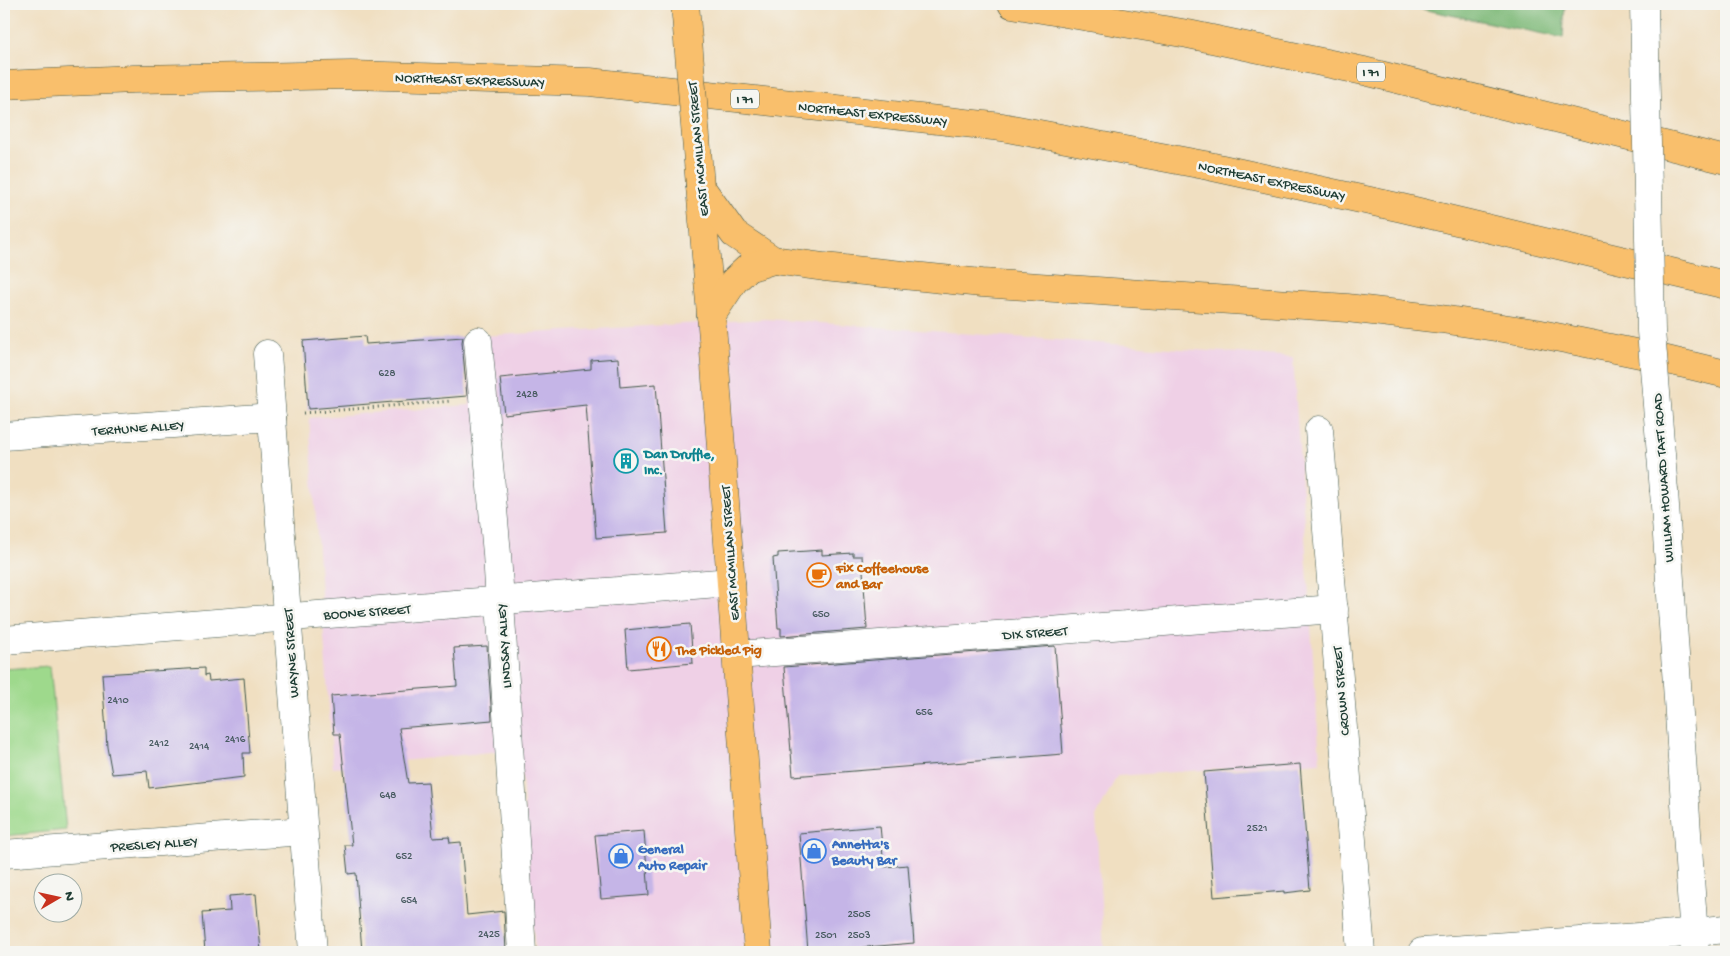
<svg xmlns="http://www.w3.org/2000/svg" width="1730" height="956" viewBox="0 0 1730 956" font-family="'Gochi Hand',sans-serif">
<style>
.built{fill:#efd0e6}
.green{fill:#9ed98c;stroke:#5e8b60}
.forest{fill:#7eb978;stroke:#4e7b56}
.building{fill:#c5b5e7}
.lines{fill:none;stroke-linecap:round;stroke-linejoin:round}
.minor-casing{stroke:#3e5549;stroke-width:29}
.major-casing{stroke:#3e5549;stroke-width:29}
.highway-casing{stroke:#3e5549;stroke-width:29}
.path{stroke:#3e5549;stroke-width:3;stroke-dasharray:1 4;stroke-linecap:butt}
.minor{stroke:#fff;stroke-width:28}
.major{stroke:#f9bf6c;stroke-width:28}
.highway{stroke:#f9bf6c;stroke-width:28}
.minor-bridge-casing{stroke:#3e5549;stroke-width:29;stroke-linecap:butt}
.major-bridge-casing{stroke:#3e5549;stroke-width:29;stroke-linecap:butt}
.minor-bridge{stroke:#fff;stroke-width:28}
.major-bridge{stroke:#f9bf6c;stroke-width:28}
.labels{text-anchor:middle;stroke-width:5;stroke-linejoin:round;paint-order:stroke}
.number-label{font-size:11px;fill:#485b61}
.shield{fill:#f6f6f2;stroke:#60746d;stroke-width:1}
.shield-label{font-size:12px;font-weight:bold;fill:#1f3d34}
.street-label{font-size:14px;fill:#1f3d34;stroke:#f6f6f2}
.culture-label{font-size:14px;font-weight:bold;fill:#0d838f;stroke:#f6f6f2;text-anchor:start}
.food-label{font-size:14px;font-weight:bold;fill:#c56008;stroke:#f6f6f2;text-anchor:start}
.shop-label{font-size:14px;font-weight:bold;fill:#366cbe;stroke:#f6f6f2;text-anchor:start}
</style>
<rect width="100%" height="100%" fill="#f6f6f2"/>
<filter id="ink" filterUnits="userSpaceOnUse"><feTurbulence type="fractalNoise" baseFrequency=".02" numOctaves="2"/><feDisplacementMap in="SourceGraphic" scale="10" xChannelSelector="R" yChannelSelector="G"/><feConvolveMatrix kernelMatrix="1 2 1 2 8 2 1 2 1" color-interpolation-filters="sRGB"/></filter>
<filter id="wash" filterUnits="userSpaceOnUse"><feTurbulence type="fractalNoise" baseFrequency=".0096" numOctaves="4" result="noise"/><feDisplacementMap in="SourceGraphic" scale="20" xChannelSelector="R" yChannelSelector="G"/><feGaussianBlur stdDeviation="1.12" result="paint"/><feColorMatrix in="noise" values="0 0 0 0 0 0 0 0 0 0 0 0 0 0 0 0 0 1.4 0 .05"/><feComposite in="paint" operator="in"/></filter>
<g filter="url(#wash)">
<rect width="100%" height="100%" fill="#f0dfc1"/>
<path class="built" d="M766,319L1293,357L1320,762L1117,776L1096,817L1104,952H535L520,749L333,768L309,418L470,405L465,337Z"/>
<path class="green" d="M50,666L66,830L4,836V669Z"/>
<path class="forest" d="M1397,4H1565L1563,38Z"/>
<g id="blocks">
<g class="building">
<path d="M365,336L366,344L463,337L462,342L467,396L308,409L303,341Z"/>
<path d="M618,358L620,387L656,384L667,533L596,538L586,405L504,414L500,378L591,369V360Z"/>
<path d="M822,550V555L853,553V556H862L867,629L781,636V628H778L773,558L778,557V553Z"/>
<path d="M690,624L693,663L628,669L625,630Z"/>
<path d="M487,646L492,720L399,728L408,783L428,782L433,838L449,837L450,843L461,842L467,915L504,911L506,952H362L356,873L348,874L345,845H352L340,734H334L331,696L457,686L454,648Z"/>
<path d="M1055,646L1063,754L793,776L784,667Z"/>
<path d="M204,668V676L208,675L209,681L244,678L250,753H243L244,777L149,788L147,771L112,774L107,746L102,674Z"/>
<path d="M1300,764L1310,890L1284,893V891L1214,897L1204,772Z"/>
<path d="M880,826L884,867L908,865L914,943L808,952L799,833Z"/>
<path d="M644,831L649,895L601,899L595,835Z"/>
<path d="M256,894L261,952H205L202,913L230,911L229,896Z"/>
</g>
</g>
</g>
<g filter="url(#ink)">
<use href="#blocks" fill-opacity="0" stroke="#3e5549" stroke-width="1"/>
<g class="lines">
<g class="minor-casing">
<g id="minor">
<path d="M478,341L497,554L522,952"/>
<path d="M267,354L313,952"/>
<path d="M1319,430L1361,952"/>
<path d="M4,436L272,417"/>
<path d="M1664,491L1695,952"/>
<path d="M4,640L731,582"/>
<path d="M737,655L1334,609"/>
<path d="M4,854L303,831"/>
<path d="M1422,952L1653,936L1726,929"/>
</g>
</g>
<g class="major-casing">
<path id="major" d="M700,186L713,338L758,952"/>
</g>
<g class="highway-casing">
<g id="highway">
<path d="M1012,4L1188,34L1364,71L1726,160"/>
<path d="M4,85L133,79L351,75L590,82L1002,127L1204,165L1402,208L1726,285"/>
<path d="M700,186L734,234L773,260L824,267L982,283L1347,308L1441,319L1536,333L1655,357L1726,374"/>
<path d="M711,316L734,281L748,268L773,260"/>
</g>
</g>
<path class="path" d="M303,413L452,401"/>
<use href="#minor" class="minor"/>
<use href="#major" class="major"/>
<use href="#highway" class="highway"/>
<g class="minor-bridge-casing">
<path id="minor-bridge" d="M1644,4L1651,331L1664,491"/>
</g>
<g class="major-bridge-casing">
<path id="major-bridge" d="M685,4L700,186"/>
</g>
<use href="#minor-bridge" class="minor-bridge"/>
<use href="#major-bridge" class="major-bridge"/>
</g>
</g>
<defs>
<g id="building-ring" transform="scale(1.25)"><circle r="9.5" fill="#f6f6f2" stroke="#0f9aa8" stroke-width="1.5"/><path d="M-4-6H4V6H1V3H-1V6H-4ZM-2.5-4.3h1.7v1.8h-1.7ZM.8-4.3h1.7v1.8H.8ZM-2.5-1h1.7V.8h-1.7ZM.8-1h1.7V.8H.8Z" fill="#0f9aa8"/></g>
<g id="cafe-ring" transform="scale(1.25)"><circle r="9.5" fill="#f6f6f2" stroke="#e8710a" stroke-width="1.5"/><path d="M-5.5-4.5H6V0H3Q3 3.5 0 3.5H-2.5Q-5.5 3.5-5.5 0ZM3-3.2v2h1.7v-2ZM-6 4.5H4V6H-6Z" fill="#e8710a"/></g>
<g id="restaurant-ring" transform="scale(1.25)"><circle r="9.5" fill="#f6f6f2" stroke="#e8710a" stroke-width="1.5"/><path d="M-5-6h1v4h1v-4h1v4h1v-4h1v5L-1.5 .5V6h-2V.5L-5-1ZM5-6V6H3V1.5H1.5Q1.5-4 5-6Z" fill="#e8710a"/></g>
<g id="shop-ring" transform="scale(1.25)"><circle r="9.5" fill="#f6f6f2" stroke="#3f7fe0" stroke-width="1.5"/><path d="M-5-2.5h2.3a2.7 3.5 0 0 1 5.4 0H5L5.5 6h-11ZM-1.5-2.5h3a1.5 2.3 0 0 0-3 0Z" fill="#3f7fe0"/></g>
</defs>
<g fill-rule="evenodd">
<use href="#building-ring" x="626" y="461"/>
<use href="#cafe-ring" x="819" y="575"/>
<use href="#restaurant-ring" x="659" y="649"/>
<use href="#shop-ring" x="814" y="851"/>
<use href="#shop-ring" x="621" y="856"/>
</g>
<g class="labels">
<g class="number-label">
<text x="387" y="376">628</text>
<text x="527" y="397">2428</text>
<text x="821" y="617">650</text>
<text x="118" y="703">2410</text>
<text x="924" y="715">656</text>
<text x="235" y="742">2416</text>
<text x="159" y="746">2412</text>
<text x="199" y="749">2414</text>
<text x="388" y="798">648</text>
<text x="1257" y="831">2521</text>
<text x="404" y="859">652</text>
<text x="409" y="903">654</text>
<text x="859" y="917">2505</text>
<text x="489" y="937">2425</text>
<text x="826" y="938">2501</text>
<text x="859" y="938">2503</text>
</g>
<g class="shield">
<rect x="1357" y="62.5" width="28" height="19" rx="4"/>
<rect x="731" y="89.5" width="28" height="19" rx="4"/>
</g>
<g class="shield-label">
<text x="1371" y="76">I 71</text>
<text x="745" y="103">I 71</text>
</g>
<g class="street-label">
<text transform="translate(470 79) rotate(2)" y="5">NORTHEAST EXPRESSWAY</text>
<text transform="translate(873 113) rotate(6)" y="5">NORTHEAST EXPRESSWAY</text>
<text transform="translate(697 149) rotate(-95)" y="5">EAST MCMILLAN STREET</text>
<text transform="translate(1272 180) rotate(12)" y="5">NORTHEAST EXPRESSWAY</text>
<text transform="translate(138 427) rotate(-4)" y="5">TERHUNE ALLEY</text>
<text transform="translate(1662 478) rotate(-94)" y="5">WILLIAM HOWARD TAFT ROAD</text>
<text transform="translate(729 553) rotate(-94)" y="5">EAST MCMILLAN STREET</text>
<text transform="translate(367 611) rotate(-4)" y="5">BOONE STREET</text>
<text transform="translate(1035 632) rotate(-4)" y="5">DIX STREET</text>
<text transform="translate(503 646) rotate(-94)" y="5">LINDSAY ALLEY</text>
<text transform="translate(290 653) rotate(-94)" y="5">WAYNE STREET</text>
<text transform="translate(1340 691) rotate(-95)" y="5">CROWN STREET</text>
<text transform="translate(154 843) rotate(-4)" y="5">PRESLEY ALLEY</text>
</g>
<g class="culture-label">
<text x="644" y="458">Dan Druffle,<tspan x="644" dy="16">Inc.</tspan></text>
</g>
<g class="food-label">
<text x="836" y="572">Fix Coffeehouse<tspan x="836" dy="16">and Bar</tspan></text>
<text x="676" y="654">The Pickled Pig</text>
</g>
<g class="shop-label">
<text x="832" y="848">Annetta's<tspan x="832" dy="16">Beauty Bar</tspan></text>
<text x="638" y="853">General<tspan x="638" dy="16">Auto Repair</tspan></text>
</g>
</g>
<rect width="1730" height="956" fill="none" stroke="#f6f6f2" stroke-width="20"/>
<g transform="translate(58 898) rotate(81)"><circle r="24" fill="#f6f6f2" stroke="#a0aca6"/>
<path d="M0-4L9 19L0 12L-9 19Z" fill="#c8321e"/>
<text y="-8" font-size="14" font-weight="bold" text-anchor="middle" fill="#1f3d34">N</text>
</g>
</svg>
